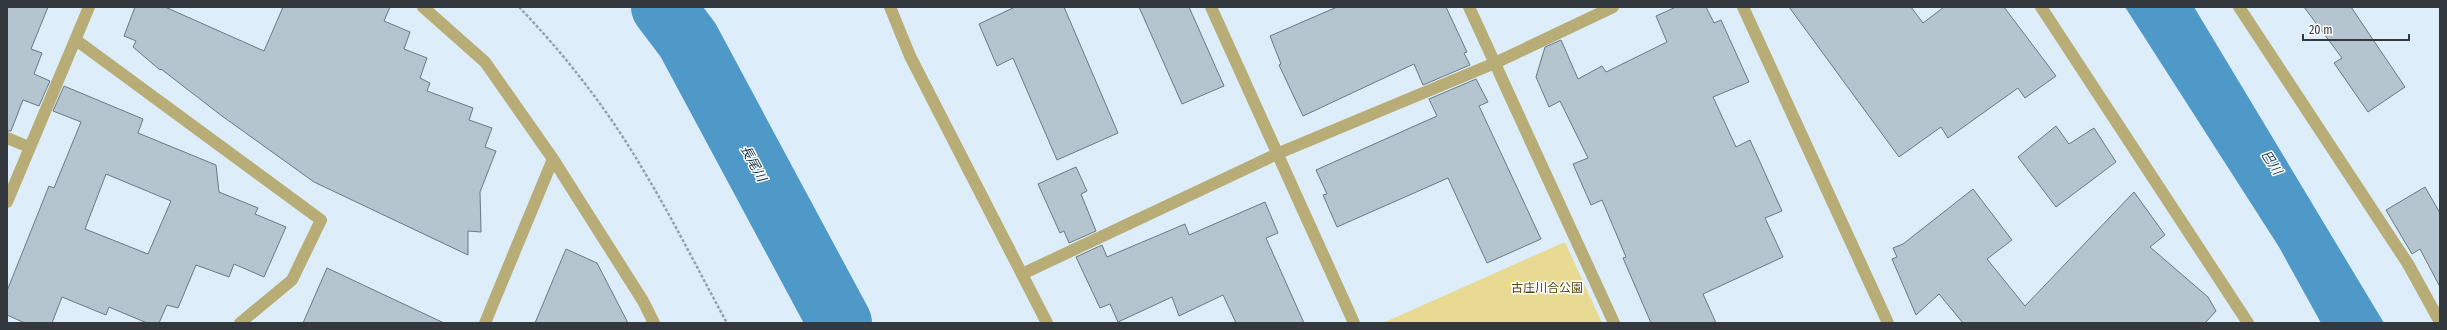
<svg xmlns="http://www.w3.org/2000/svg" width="2447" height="330" viewBox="0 0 2447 330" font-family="'Fira Sans Condensed','Noto Sans JP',sans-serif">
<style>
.green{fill:#e8d993}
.water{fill:#4f99c9}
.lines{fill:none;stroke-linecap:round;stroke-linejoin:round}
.river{stroke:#4f99c9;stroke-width:64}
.building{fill:#b5c5d0;stroke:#6a7984;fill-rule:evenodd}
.path{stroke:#95a2ab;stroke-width:2.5;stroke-dasharray:3 2;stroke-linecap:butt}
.minor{stroke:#b9ad77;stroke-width:12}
.labels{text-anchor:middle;stroke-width:3;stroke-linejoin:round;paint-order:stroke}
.park-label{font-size:12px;fill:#544807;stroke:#fff}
.water-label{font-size:13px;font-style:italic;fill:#133448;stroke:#fff}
</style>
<rect width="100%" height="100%" fill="#ddeefa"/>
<path class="green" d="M1565,242L1602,323H1383Z"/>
<path class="water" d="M2125,7H2194L2384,323H2321L2279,247Z"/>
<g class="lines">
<path class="river" d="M663,7L688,40L840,323"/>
</g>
<g class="building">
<path d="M7,7H48L31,49L42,53L34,74L50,81L39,106L23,100L11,131H7Z"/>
<path d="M135,7H165L264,51L283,7H390L384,21L410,32L404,49L427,58L420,78L430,83L427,91L473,108L469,120L492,128L485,147L496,151L480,192L481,232L468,231V255L314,182L222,116L161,69L160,70L133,47L136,41L124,36Z"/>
<path d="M1015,7H1064L1118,133L1057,160L1013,58L997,66L979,24Z"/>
<path d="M1139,7H1189L1224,86L1182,104Z"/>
<path d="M1337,7H1446L1467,52L1464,53L1470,65L1423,85L1414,64L1303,116L1279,65L1281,64L1270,36Z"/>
<path d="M1676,7H1706L1714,23L1721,20L1749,82L1713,97L1736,147L1750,140L1782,211L1765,218L1783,257L1703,294L1716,323H1651L1623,258L1626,257L1602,200L1591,205L1573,164L1588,158L1560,101L1549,107L1536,77L1545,47L1561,40L1578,79L1602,66L1606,72L1667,42L1656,16Z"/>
<path d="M1789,7H1911L1923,23L1944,7H2004L2056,76L2025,98L2018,88L1948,138L1941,127L1899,157Z"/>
<path d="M2304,7H2351L2405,87L2368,112L2334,63L2342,58Z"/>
<path d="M1476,79L1488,102L1479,106L1541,239L1487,263L1448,178L1337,227L1323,195L1327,194L1316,170L1437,116L1429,99Z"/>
<path d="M64,86L143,119L138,133L216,165L219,192L258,208L255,214L286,227L264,277L234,264L229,277L196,265L178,308L167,305L159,323H147L109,307L106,315L62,297L52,323H25L7,315V291L49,186L54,188L81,122L53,111ZM106,174L171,201L148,254L85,229Z"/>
<path d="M2056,126L2069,144L2094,128L2116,162L2056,207L2018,157Z"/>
<path d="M1076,167L1087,191L1081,194L1096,231L1069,243L1064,231L1060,233L1038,184Z"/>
<path d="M2425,187L2440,213V287L2420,249L2412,254L2386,210Z"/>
<path d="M1973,189L2012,240L1987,259L2025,306L2134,192L2165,235L2150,247L2208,297L2216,311L2205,323H1963L1939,294L1916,315L1892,259L1897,257L1893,248L1903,244Z"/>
<path d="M1265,202L1278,233L1266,238L1304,323H1236L1223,295L1179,316L1172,297L1118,322L1110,304L1100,308L1076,257L1102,245L1107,257L1185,224L1189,235Z"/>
<path d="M566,249L597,263L628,323H535Z"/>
<path d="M327,268L444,323H303Z"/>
</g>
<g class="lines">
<path class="path" d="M519,7C566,56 608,110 642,168C673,219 699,272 727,323"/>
<g class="minor">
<path d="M423,7L485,62L553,159L643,301L654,323"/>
<path d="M890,7L910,56L1047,323"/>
<path d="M1211,7L1354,323"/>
<path d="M1469,7L1614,323"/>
<path d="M1743,7L1888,323"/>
<path d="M2041,7L2248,323"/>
<path d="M2239,7L2408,264L2440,322"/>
<path d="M76,40L321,220L292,280L240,323"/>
<path d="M7,138L29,147"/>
<path d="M7,202L89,7"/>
<path d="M1022,274L1279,153L1495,63L1613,7"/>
<path d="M485,323L553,159"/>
</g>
</g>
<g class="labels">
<g class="park-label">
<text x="1547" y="292">古庄川合公園</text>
</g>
<g class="water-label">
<text transform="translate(2272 162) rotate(57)" y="5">巴川</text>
<text transform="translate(754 163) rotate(62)" y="5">長尾川</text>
</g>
</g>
<rect width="2447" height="330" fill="none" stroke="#32383d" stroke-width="16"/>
<path d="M2303 34v6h106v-6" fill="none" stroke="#32383d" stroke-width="2"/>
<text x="2309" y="34" font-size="12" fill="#32383d" stroke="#ffffff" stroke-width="3" paint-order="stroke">20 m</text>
</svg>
